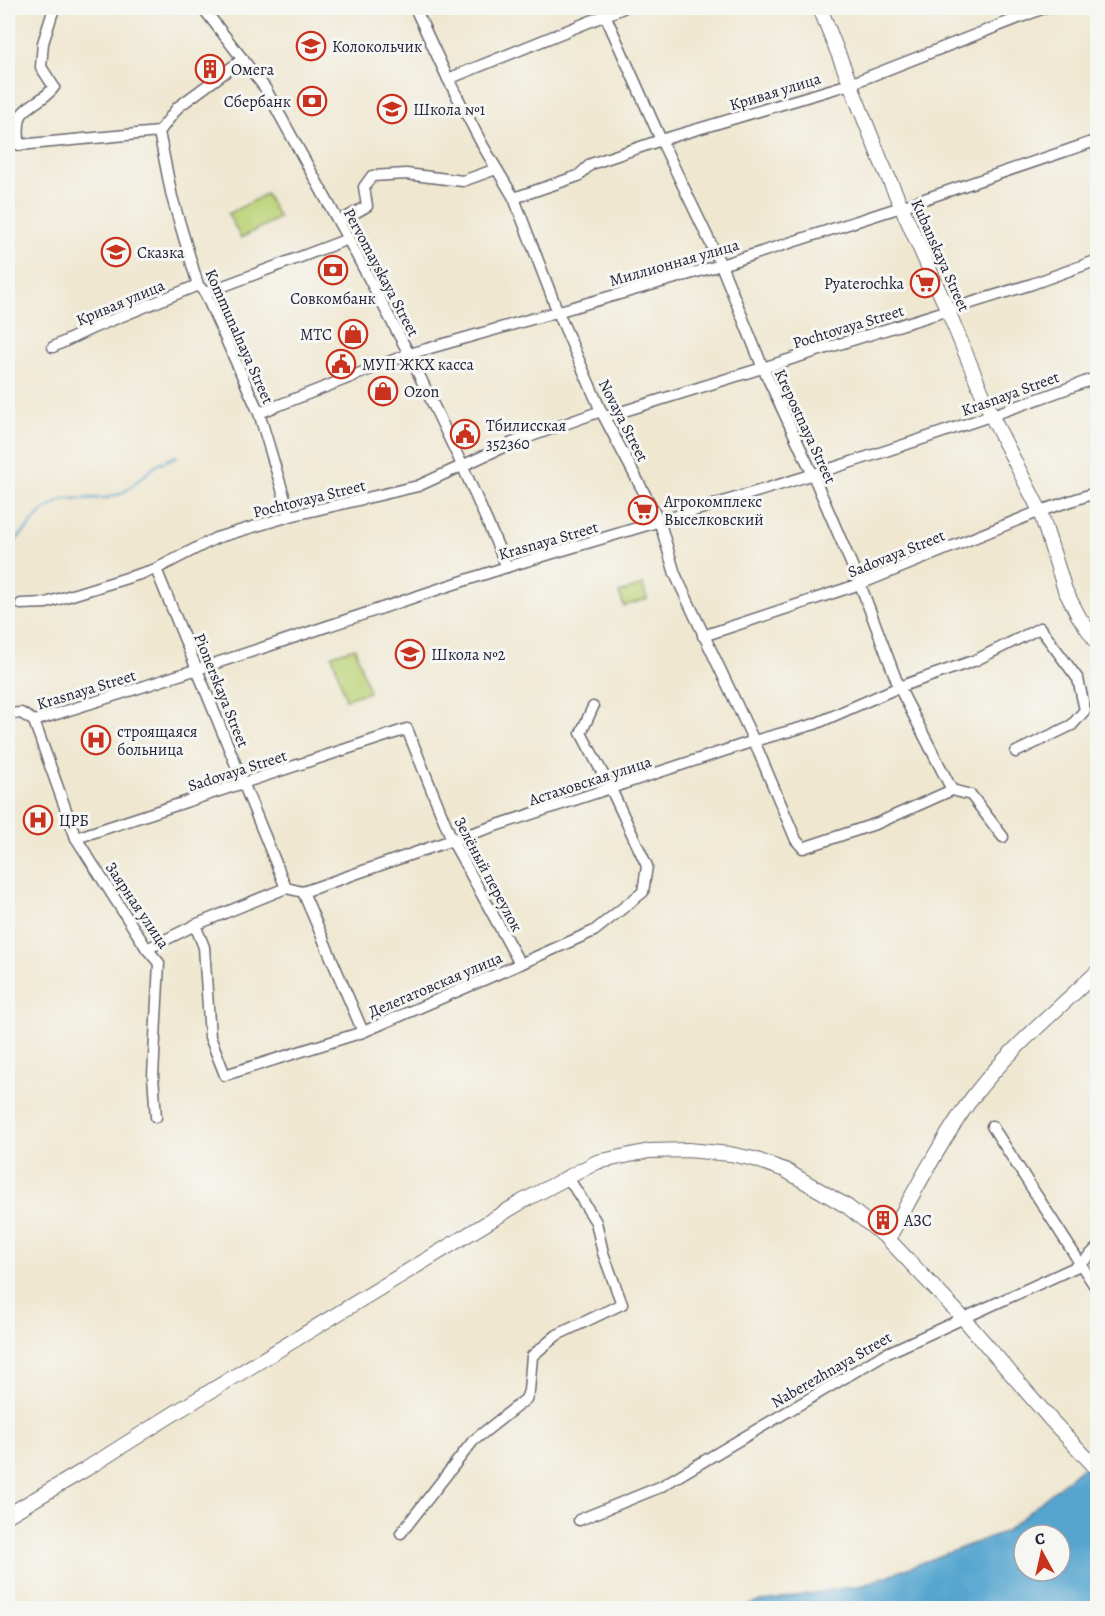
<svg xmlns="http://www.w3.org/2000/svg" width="1105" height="1616" viewBox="0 0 1105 1616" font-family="Alegreya,serif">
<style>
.green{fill:#bcd377;stroke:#6f7a59;stroke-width:1.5}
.water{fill:#54a5cf;stroke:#3b6485;stroke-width:1.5;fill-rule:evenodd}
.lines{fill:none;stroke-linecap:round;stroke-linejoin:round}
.stream{stroke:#54a5cf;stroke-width:2}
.minor-casing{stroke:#6a676f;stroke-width:13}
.major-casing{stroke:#6a676f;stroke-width:16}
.minor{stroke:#fff;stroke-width:10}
.major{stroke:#fff;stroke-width:14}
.labels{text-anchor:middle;stroke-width:6;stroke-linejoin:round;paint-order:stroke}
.poi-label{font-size:16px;fill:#22223b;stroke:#f6f6f2;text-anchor:start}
.street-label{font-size:16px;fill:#22223b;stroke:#f6f6f2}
</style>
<rect width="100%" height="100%" fill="#f6f6f2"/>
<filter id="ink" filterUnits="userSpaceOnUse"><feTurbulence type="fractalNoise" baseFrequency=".0167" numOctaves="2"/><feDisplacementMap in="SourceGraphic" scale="12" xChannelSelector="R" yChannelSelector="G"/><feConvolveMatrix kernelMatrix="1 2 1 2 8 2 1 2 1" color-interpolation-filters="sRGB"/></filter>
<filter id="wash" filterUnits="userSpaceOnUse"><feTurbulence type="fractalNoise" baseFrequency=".008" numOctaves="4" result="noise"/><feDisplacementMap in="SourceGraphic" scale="24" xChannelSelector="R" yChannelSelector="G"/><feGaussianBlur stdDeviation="1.35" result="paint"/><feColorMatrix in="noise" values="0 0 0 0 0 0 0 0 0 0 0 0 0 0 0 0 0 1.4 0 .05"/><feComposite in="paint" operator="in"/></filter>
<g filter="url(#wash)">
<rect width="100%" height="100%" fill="#efe7d0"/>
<g class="green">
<path d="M266,194L279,218L241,238L228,214Z"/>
<path d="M643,585L647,599L624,606L619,593Z"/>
<path d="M355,648L369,692L346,699L332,655Z"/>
</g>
<path class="water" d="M1097,1455V1608H737L758,1602L863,1585L1006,1531ZM1024,1535H1060V1571H1024Z"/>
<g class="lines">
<path class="stream" d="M8,549L43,511L64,499L106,498L123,493L158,464L177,456"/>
</g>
</g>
<g filter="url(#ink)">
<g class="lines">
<g class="minor-casing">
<g id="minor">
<path d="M54,8L43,43L41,67L54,87C45,100 25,106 21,116C17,124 19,137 19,145L159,132"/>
<path d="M203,8L265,88L348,239L409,354L463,467L507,567"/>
<path d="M415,8L448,79L483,146L514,198L557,310L601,411L660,523L675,574L754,741L796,840L803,848L878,823L952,790"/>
<path d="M602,8L661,140L721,265L763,368L813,475L860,584L899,687L952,790L971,795L1003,837"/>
<path d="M243,59L178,107L159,132L172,197L198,285L205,293L259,413L290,516"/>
<path d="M448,79L623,8"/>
<path d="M514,198L578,176L591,164L661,140L850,84L1044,8"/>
<path d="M339,222L367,206L364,187L372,176L406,174L463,181L496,169"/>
<path d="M205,293L348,239"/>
<path d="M53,347L95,327L198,285"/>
<path d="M259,413L409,354L721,265L901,207L1098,140"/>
<path d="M605,417L1032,284L1098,260"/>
<path d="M156,569L286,888"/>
<path d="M21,604L46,603L156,569L216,538L290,516L418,486L512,443L601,411"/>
<path d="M703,636L860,584L1040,511L1098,492"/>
<path d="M8,714L21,713L34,721C133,690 231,659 328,626C389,606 449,585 510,566C707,507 904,450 1098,377"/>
<path d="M34,721L76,838L147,949L159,963L153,1076L156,1117"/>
<path d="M76,838L407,729L452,840L520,964"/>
<path d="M303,892L363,1032"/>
<path d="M195,925L204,947L210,1037L225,1075L363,1032L520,964L594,931L643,892L647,866L611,789L581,733L593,707"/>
<path d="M147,949L195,925L286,888L303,892L452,840L754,741L815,724L899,687L976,660L1040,628L1078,679L1085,710L1072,725L1016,752"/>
<path d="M992,1126L1098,1291"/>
<path d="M579,1520L660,1487L883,1355L1080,1265L1098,1247"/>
<path d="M401,1533L473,1441L526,1399L529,1391L532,1356L557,1335L622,1304L603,1253L596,1222L567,1176"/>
</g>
</g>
<g class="major-casing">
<g id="major">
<path d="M820,8L881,161L948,311L992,417L1040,511L1065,590L1079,617L1098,644"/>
<path d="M888,1239C915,1191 940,1142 972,1098C1008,1050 1055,1012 1098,971"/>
<path d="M8,1515L86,1469L173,1414L523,1201L597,1162L649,1151L688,1150L730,1154L754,1159L785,1170L848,1207L888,1239L964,1319L1051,1420L1098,1470"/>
</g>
</g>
<use href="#minor" class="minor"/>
<use href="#major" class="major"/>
</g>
</g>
<defs>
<g id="school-ring" transform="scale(1.5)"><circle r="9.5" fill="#f6f6f2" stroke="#c8321e" stroke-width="1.5"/><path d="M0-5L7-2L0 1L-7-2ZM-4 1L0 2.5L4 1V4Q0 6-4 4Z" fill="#c8321e"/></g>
<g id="building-ring" transform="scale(1.5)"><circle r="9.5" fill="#f6f6f2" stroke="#c8321e" stroke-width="1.5"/><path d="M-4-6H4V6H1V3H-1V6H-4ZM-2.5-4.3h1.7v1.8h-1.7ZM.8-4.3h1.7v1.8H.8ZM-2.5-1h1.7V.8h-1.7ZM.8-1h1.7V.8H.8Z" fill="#c8321e"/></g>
<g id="bank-ring" transform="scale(1.5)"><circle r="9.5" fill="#f6f6f2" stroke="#c8321e" stroke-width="1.5"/><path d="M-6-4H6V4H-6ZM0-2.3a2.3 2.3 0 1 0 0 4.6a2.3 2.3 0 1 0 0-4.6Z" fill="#c8321e"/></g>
<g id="supermarket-ring" transform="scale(1.5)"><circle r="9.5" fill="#f6f6f2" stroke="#c8321e" stroke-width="1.5"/><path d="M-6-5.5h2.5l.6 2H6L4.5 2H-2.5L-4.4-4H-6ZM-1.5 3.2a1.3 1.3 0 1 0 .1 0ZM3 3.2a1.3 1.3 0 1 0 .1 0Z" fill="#c8321e"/></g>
<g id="shop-ring" transform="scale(1.5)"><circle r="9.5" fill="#f6f6f2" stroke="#c8321e" stroke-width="1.5"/><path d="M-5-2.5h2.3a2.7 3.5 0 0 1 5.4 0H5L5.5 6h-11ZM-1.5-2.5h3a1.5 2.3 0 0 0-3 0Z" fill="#c8321e"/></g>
<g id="civic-ring" transform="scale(1.5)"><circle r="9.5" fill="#f6f6f2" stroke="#c8321e" stroke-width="1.5"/><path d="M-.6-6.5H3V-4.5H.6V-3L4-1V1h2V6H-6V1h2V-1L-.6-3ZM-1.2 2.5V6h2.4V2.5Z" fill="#c8321e"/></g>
<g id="hospital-ring" transform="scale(1.5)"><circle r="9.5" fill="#f6f6f2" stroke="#c8321e" stroke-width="1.5"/><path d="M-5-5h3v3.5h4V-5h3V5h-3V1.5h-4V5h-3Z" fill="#c8321e"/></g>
</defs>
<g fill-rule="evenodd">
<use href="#school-ring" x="311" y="46"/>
<use href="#building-ring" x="210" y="69"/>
<use href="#bank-ring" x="312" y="101"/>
<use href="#school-ring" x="392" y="109"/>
<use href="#school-ring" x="116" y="252"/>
<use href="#bank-ring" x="333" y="270"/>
<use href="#supermarket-ring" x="925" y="283"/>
<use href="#shop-ring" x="353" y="334"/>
<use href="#civic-ring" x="341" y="364"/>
<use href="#shop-ring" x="383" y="391"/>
<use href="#civic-ring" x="465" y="434"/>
<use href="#supermarket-ring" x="643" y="510"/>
<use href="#school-ring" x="410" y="654"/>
<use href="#hospital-ring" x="96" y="740"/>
<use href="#hospital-ring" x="38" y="820"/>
<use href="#building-ring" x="883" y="1220"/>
</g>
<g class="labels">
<g class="poi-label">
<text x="332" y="52">Колокольчик</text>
<text x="231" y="75">Омега</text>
<text x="291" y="107" text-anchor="end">Сбербанк</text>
<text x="413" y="115">Школа №1</text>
<text x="137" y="258">Сказка</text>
<text x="904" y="289" text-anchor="end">Pyaterochka</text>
<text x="333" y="304" text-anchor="middle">Совкомбанк</text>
<text x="332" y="340" text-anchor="end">МТС</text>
<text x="362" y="370">МУП ЖКХ касса</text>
<text x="404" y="397">Ozon</text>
<text x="486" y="431">Тбилисская<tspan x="486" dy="18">352360</tspan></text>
<text x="664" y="507">Агрокомплекс<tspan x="664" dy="18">Выселковский</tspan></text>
<text x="431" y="660">Школа №2</text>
<text x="117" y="737">строящаяся<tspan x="117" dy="18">больница</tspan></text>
<text x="59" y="826">ЦРБ</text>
<text x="904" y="1226">АЗС</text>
</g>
<g class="street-label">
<text transform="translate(775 91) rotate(-17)" y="6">Кривая улица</text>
<text transform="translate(941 255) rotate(66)" y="6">Kubanskaya Street</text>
<text transform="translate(674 262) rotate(-16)" y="6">Миллионная улица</text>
<text transform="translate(382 272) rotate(62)" y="6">Pervomayskaya Street</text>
<text transform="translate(120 302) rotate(-23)" y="6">Кривая улица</text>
<text transform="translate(848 326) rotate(-17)" y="6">Pochtovaya Street</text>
<text transform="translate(240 336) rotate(66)" y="6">Kommunalnaya Street</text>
<text transform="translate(1010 393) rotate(-20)" y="6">Krasnaya Street</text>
<text transform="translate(624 420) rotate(63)" y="6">Novaya Street</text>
<text transform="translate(806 426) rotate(65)" y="6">Krepostnaya Street</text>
<text transform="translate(309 498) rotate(-14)" y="6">Pochtovaya Street</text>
<text transform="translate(548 540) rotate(-16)" y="6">Krasnaya Street</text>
<text transform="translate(896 553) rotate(-22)" y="6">Sadovaya Street</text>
<text transform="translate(86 689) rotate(-17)" y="6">Krasnaya Street</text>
<text transform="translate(222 690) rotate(68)" y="6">Pionerskaya Street</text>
<text transform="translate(237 770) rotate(-18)" y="6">Sadovaya Street</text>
<text transform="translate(590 780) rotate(-18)" y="6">Астаховская улица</text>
<text transform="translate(489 874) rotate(62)" y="6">Зелёный переулок</text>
<text transform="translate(138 905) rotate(56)" y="6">Заярная улица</text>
<text transform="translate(435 984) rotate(-23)" y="6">Делегатовская улица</text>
<text transform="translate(831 1369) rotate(-30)" y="6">Naberezhnaya Street</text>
</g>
</g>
<rect width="1105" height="1616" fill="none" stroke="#f6f6f2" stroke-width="30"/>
<g transform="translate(1042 1553) rotate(352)"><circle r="28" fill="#f6f6f2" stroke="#a1a1a9" stroke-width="1.5"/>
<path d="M0-4.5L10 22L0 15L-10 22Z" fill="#c8321e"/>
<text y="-9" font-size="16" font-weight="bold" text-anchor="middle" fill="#22223b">С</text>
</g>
</svg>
